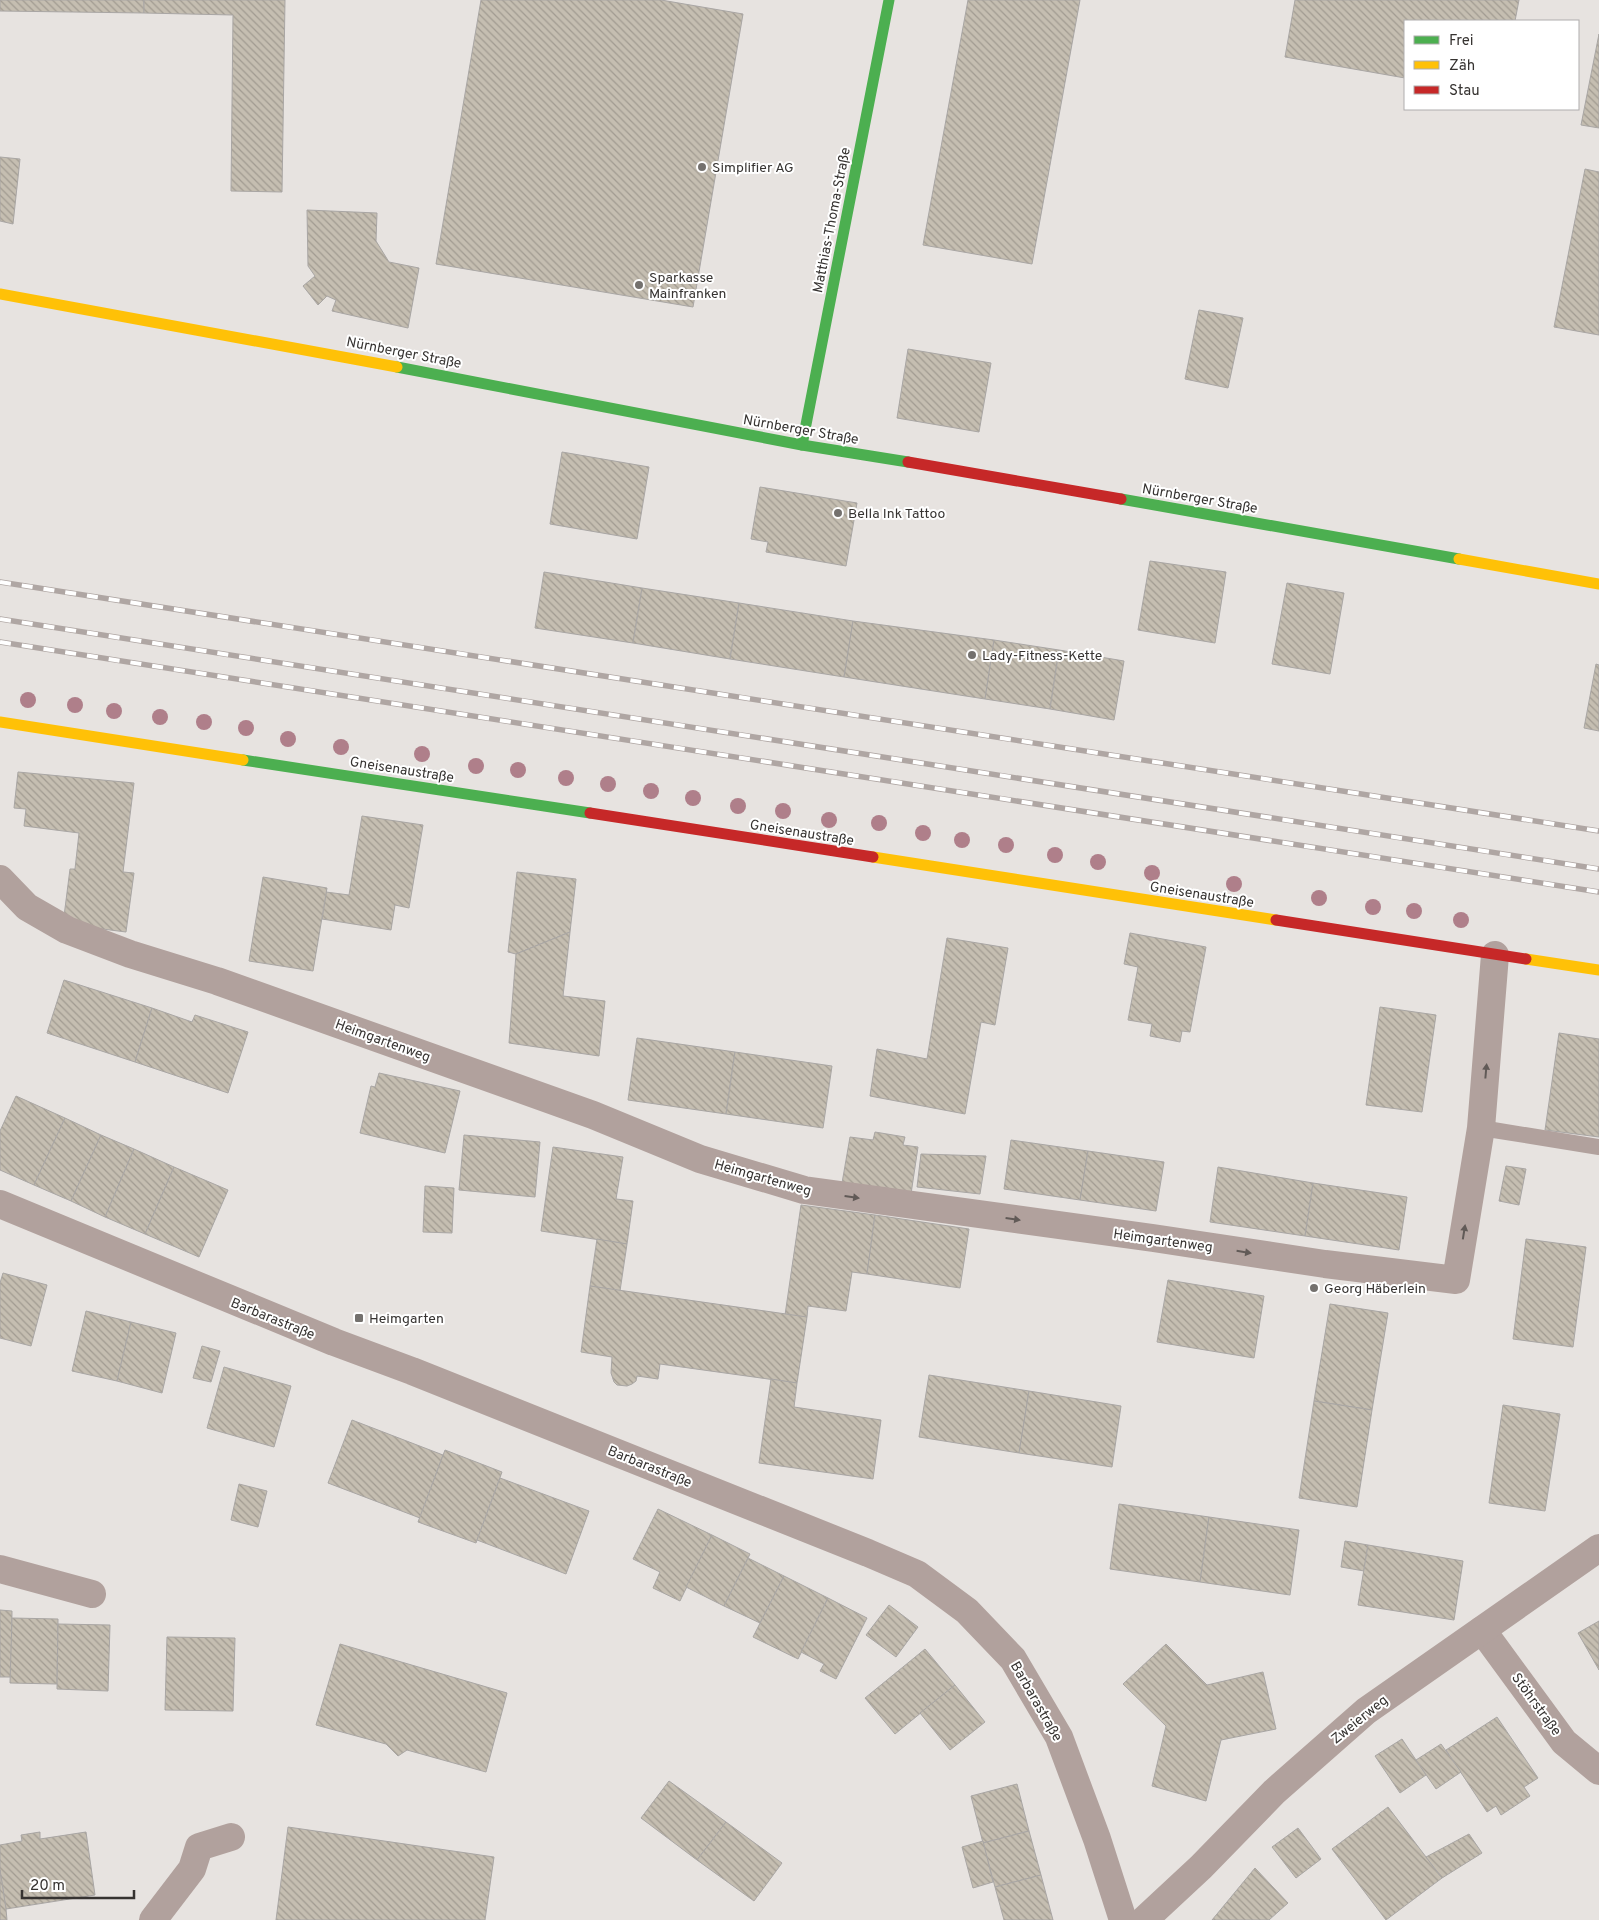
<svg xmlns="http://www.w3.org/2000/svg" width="1599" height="1920" viewBox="0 0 1599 1920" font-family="Overpass,sans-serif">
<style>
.building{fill:url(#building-back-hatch);stroke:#a9a6a4}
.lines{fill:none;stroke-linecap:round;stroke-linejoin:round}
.lane{stroke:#b1a19d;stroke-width:16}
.street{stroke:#b1a19d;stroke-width:28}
.fast{stroke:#4caf50;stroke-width:11}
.slow{stroke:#ffc107;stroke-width:11}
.jam{stroke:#c62828;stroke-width:11}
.rail-casing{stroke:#afa6a3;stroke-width:5.5}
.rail{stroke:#fff;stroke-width:4;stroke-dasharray:11;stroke-linecap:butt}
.tree{fill:#af7f8a}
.oneway{fill:#615a57}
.poi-dot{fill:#74716e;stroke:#fff;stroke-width:2}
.labels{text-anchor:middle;stroke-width:4;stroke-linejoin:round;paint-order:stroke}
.poi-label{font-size:14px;fill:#363331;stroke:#fff;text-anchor:start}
.street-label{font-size:14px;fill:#363331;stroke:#fff}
</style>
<defs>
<pattern id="building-back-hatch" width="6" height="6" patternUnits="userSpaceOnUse" patternTransform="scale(1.25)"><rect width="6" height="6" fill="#c5beb1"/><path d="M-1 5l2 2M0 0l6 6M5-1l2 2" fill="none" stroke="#a19b91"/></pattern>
</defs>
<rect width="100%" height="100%" fill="#e7e3e0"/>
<g class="building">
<path d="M0,0H144V13L0,11Z"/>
<path d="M144,0H285L282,192L231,191L233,15L144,13Z"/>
<path d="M481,0H661L743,14L693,307L436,264Z"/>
<path d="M968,0H1080L1032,264L923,245Z"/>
<path d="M1295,0H1519L1515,21H1405V78L1285,57Z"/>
<path d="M1599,34V128L1581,125Z"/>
<path d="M0,157L20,159L13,224L0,221Z"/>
<path d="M1585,169L1599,172V335L1554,327Z"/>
<path d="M307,210L377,213L376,241L389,262L419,268L408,328L332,311L336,300L327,296L318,305L303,286L315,276L308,266Z"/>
<path d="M1199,310L1243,318L1228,388L1185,379Z"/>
<path d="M908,349L991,363L979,432L897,418Z"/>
<path d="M562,452L649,467L637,539L550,524Z"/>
<path d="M760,487L857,503L846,566L766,552L768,542L751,539Z"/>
<path d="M1150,561L1226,572L1215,643L1138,630Z"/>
<path d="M544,572L642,588L633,643L535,628Z"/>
<path d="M1287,583L1344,593L1330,674L1272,664Z"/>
<path d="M642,588L739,603L730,659L633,643Z"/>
<path d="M739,603L853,621L844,677L730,659Z"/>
<path d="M853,621L994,640L985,699L844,677Z"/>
<path d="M994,640L1059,650L1050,709L985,699Z"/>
<path d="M1059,650L1124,661L1114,720L1050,709Z"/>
<path d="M1596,664L1599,665V731L1584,728Z"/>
<path d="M18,772L134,783L123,872L134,873L126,932L63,924L70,869H75L79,833L24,826L26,809L14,808Z"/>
<path d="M362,816L423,825L409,908L395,905L391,930L322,919L326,892L349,895Z"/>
<path d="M517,872L576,879L570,932L516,954L508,952Z"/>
<path d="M263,877L327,888L313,971L249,961Z"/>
<path d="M570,932L563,996L605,1001L599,1056L509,1043L516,954Z"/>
<path d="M1130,933L1206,947L1190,1032L1182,1031L1180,1042L1150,1036L1152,1024L1128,1020L1138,967L1124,964Z"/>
<path d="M947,938L1008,948L995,1025L981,1022L965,1114L870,1096L877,1049L927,1059Z"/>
<path d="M64,980L152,1008L135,1062L47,1033Z"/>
<path d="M1380,1007L1436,1015L1422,1112L1366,1105Z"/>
<path d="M152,1008L192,1022L195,1015L248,1032L228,1093L135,1062Z"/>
<path d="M1559,1033L1599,1039V1137L1545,1130Z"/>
<path d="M637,1038L735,1052L726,1114L628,1100Z"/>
<path d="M735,1052L832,1066L823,1128L726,1114Z"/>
<path d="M379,1073L460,1091L445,1153L360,1133L371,1086L375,1087Z"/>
<path d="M16,1096L65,1118L34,1185L0,1170V1131Z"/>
<path d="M65,1118L101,1135L71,1201L34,1185Z"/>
<path d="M875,1132L905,1137L903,1145L918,1147L911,1194L842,1183L850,1137L873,1140Z"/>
<path d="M101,1135L134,1149L105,1217L71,1201Z"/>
<path d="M464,1135L540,1142L535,1197L459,1190Z"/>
<path d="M1011,1140L1088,1151L1080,1200L1004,1189Z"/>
<path d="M553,1147L623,1157L616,1199L633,1201L627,1244L541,1231Z"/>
<path d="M134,1149L174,1167L145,1234L105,1217Z"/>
<path d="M1088,1151L1164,1162L1156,1211L1080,1200Z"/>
<path d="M921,1154L986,1156L980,1194L917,1187Z"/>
<path d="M1506,1166L1526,1169L1519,1205L1499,1201Z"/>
<path d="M174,1167L228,1190L199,1257L145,1234Z"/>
<path d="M1218,1167L1313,1183L1305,1236L1210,1222Z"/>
<path d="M1313,1183L1407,1197L1399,1250L1305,1236Z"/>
<path d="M425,1186L454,1188L452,1233L423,1232Z"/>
<path d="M801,1205L875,1215L867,1274L852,1272L846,1311L808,1306L807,1317L785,1315Z"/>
<path d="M875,1215L969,1229L960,1288L867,1274Z"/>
<path d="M597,1239L627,1244L620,1291L590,1286Z"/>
<path d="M1526,1239L1586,1247L1573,1347L1513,1339Z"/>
<path d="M3,1273L47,1285L31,1346L0,1338V1283Z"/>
<path d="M1168,1280L1264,1296L1254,1358L1157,1342Z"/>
<path d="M590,1286L807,1317L797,1383L660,1364L658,1379L637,1376L636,1381L632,1384L627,1386L617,1385L614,1382L611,1373L612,1357L581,1352Z"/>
<path d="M1330,1304L1388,1313L1372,1410L1314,1401Z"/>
<path d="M86,1311L131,1322L117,1381L72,1371Z"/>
<path d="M131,1322L176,1333L162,1393L117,1381Z"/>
<path d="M202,1346L220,1351L211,1382L193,1378Z"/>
<path d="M224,1367L291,1386L274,1447L207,1428Z"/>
<path d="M929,1375L1029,1391L1019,1453L919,1437Z"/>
<path d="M771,1379L797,1383L794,1407L881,1420L873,1479L759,1463Z"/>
<path d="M1029,1391L1121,1406L1112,1467L1019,1453Z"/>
<path d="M1314,1401L1372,1410L1357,1507L1299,1498Z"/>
<path d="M1503,1405L1560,1414L1545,1511L1489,1503Z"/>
<path d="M352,1420L443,1455L420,1518L328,1483Z"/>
<path d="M445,1450L502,1472L476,1543L418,1522Z"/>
<path d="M500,1478L589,1511L566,1574L477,1540Z"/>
<path d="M239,1484L267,1491L258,1527L231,1520Z"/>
<path d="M1119,1504L1209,1517L1200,1582L1110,1569Z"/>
<path d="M658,1509L712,1535L680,1601L653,1588L660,1572L633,1559Z"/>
<path d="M1209,1517L1299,1530L1290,1595L1200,1582Z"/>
<path d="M712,1535L750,1554L724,1606L686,1587Z"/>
<path d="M1345,1541L1368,1545L1364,1571L1341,1567Z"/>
<path d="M1368,1545L1463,1561L1454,1620L1358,1605Z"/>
<path d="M748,1558L784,1576L760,1623L724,1606Z"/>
<path d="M784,1576L828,1598L798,1659L753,1637Z"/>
<path d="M828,1598L867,1618L836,1679L820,1671L824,1664L801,1652Z"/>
<path d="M889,1605L918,1627L896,1657L866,1635Z"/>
<path d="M0,1610L12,1611L11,1677H0Z"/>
<path d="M12,1618L58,1619L57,1684L10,1683Z"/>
<path d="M1599,1621V1670L1578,1633Z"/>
<path d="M58,1624L110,1625L108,1691L57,1689Z"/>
<path d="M167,1637L235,1638L233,1711L165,1710Z"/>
<path d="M340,1644L507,1693L486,1772L407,1750L398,1756L386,1744L316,1725Z"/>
<path d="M1166,1644L1207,1685L1263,1672L1276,1729L1221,1740L1206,1801L1152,1786L1166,1726L1123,1684Z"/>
<path d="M925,1649L955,1685L895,1734L865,1698Z"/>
<path d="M955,1685L985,1722L950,1750L920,1713Z"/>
<path d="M1497,1717L1538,1778L1524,1787L1530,1796L1501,1815L1496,1806L1487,1812L1446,1750Z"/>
<path d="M1402,1739L1426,1775L1400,1793L1375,1756Z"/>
<path d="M1441,1744L1461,1772L1436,1789L1416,1760Z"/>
<path d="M669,1781L726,1822L697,1860L641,1818Z"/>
<path d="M1017,1784L1029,1831L983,1843L971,1796Z"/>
<path d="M1388,1807L1442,1878L1386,1920L1332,1849Z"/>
<path d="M726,1822L782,1863L754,1901L697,1860Z"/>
<path d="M288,1827L494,1857L485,1920H276Z"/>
<path d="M1298,1828L1321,1859L1296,1878L1272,1847Z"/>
<path d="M1029,1831L1041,1875L995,1887L983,1843Z"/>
<path d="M40,1832V1839L86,1832L95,1895L6,1909L0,1870V1845L22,1841L21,1835Z"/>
<path d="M1469,1834L1482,1853L1442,1878L1426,1857Z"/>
<path d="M983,1841L993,1882L973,1888L962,1847Z"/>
<path d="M1255,1868L1288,1903L1269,1920H1212Z"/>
<path d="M0,1870L6,1909L7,1920H0Z"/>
<path d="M1041,1875L1053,1920H1004L995,1887Z"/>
</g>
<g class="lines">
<path class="lane" d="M1481,1128L1599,1147"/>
<g class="street">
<path d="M0,879L27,907L67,930L130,954L217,981L593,1115L700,1159L804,1190L1153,1238L1325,1264L1456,1280L1481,1128L1495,955"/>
<path d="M0,1204L334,1342L412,1371L868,1553L917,1574L967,1611L1013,1659L1059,1737L1097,1839L1123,1920"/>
<path d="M0,1569L92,1594"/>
<path d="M1482,1630L1564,1742L1599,1771"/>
<path d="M153,1920L192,1869L199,1847L231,1837"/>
<path d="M1144,1920L1201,1867L1274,1792L1366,1711L1599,1548"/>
</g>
<g class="fast">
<path d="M397,367L802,445L908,462"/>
<path d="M802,445L889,0"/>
<path d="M1121,499L1459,559"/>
<path d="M243,760L590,813"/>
</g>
<g class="slow">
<path d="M0,294L397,367"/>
<path d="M1459,559L1599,584"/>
<path d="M0,722L243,760"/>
<path d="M873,857L1276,920"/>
<path d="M1526,959L1599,970"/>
</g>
<g class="jam">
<path d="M908,462L1121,499"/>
<path d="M590,813L873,857"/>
<path d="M1276,920L1526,959"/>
</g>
<g class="rail-casing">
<g id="rail">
<path d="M0,582L1599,831"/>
<path d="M0,619L1599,869"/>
<path d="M0,642L1599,892"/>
</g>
</g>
<use href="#rail" class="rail"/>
</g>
<g class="tree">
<circle cx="28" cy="700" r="8"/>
<circle cx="75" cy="705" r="8"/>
<circle cx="114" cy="711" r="8"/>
<circle cx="160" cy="717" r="8"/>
<circle cx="204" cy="722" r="8"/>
<circle cx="246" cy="728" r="8"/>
<circle cx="288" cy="739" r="8"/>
<circle cx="341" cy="747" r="8"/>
<circle cx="422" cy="754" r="8"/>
<circle cx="476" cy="766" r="8"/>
<circle cx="518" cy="770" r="8"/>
<circle cx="566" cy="778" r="8"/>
<circle cx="608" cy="784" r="8"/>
<circle cx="651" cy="791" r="8"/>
<circle cx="693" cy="798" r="8"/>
<circle cx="738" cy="806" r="8"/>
<circle cx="783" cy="811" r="8"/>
<circle cx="829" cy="820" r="8"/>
<circle cx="879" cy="823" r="8"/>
<circle cx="923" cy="833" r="8"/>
<circle cx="962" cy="840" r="8"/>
<circle cx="1006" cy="845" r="8"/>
<circle cx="1055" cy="855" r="8"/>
<circle cx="1098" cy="862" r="8"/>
<circle cx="1152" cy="873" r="8"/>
<circle cx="1234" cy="884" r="8"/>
<circle cx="1319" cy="898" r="8"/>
<circle cx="1373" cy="907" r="8"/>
<circle cx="1414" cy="911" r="8"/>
<circle cx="1461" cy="920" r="8"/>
</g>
<defs><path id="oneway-solid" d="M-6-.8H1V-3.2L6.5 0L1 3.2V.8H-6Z" transform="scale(1.25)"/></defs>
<g class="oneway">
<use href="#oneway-solid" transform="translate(1486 1071) rotate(-85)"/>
<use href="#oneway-solid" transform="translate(852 1197) rotate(8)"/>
<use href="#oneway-solid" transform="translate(1013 1219) rotate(8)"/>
<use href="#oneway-solid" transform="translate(1464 1232) rotate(-81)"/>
<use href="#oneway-solid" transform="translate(1244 1252) rotate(9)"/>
</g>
<g class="poi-dot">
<circle cx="702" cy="167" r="5"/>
<circle cx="639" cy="285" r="5"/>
<circle cx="838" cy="513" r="5"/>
<circle cx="972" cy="655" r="5"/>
<circle cx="1314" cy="1288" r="5"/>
<rect x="354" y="1313" width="10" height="10" rx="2.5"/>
</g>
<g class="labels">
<g class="poi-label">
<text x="712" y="172">Simplifier AG</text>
<text x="649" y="282">Sparkasse<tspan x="649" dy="16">Mainfranken</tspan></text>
<text x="848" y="518">Bella Ink Tattoo</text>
<text x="982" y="660">Lady-Fitness-Kette</text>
<text x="1324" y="1293">Georg Häberlein</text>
<text x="369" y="1323">Heimgarten</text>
</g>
<g class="street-label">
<text transform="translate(831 220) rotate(-79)" y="5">Matthias-Thoma-Straße</text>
<text transform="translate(404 352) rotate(11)" y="5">Nürnberger Straße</text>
<text transform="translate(801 429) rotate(10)" y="5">Nürnberger Straße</text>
<text transform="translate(1200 498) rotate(10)" y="5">Nürnberger Straße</text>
<text transform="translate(402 769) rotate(9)" y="5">Gneisenaustraße</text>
<text transform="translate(802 832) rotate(9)" y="5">Gneisenaustraße</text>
<text transform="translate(1202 894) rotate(9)" y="5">Gneisenaustraße</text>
<text transform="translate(383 1040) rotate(20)" y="5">Heimgartenweg</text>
<text transform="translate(763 1177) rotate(16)" y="5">Heimgartenweg</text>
<text transform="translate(1163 1240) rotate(8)" y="5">Heimgartenweg</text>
<text transform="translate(273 1318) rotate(22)" y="5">Barbarastraße</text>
<text transform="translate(650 1466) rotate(22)" y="5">Barbarastraße</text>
<text transform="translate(1037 1701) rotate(60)" y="5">Barbarastraße</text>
<text transform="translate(1537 1704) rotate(54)" y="5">Stöhrstraße</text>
<text transform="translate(1359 1719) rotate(-39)" y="5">Zweierweg</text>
</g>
</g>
<rect x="1404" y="20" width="175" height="90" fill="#ffffff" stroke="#afadad"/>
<rect x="1414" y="36" width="25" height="8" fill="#4caf50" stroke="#afadad"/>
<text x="1449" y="45" font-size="15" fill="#363331">Frei</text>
<rect x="1414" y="61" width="25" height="8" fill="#ffc107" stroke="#afadad"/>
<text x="1449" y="70" font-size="15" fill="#363331">Zäh</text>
<rect x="1414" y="86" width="25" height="8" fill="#c62828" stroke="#afadad"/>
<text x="1449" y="95" font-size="15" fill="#363331">Stau</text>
<path d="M22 1890v8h112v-8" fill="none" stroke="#363331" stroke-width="2.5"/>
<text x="30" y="1890" font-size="15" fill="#363331" stroke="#ffffff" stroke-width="4" paint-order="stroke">20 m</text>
</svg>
